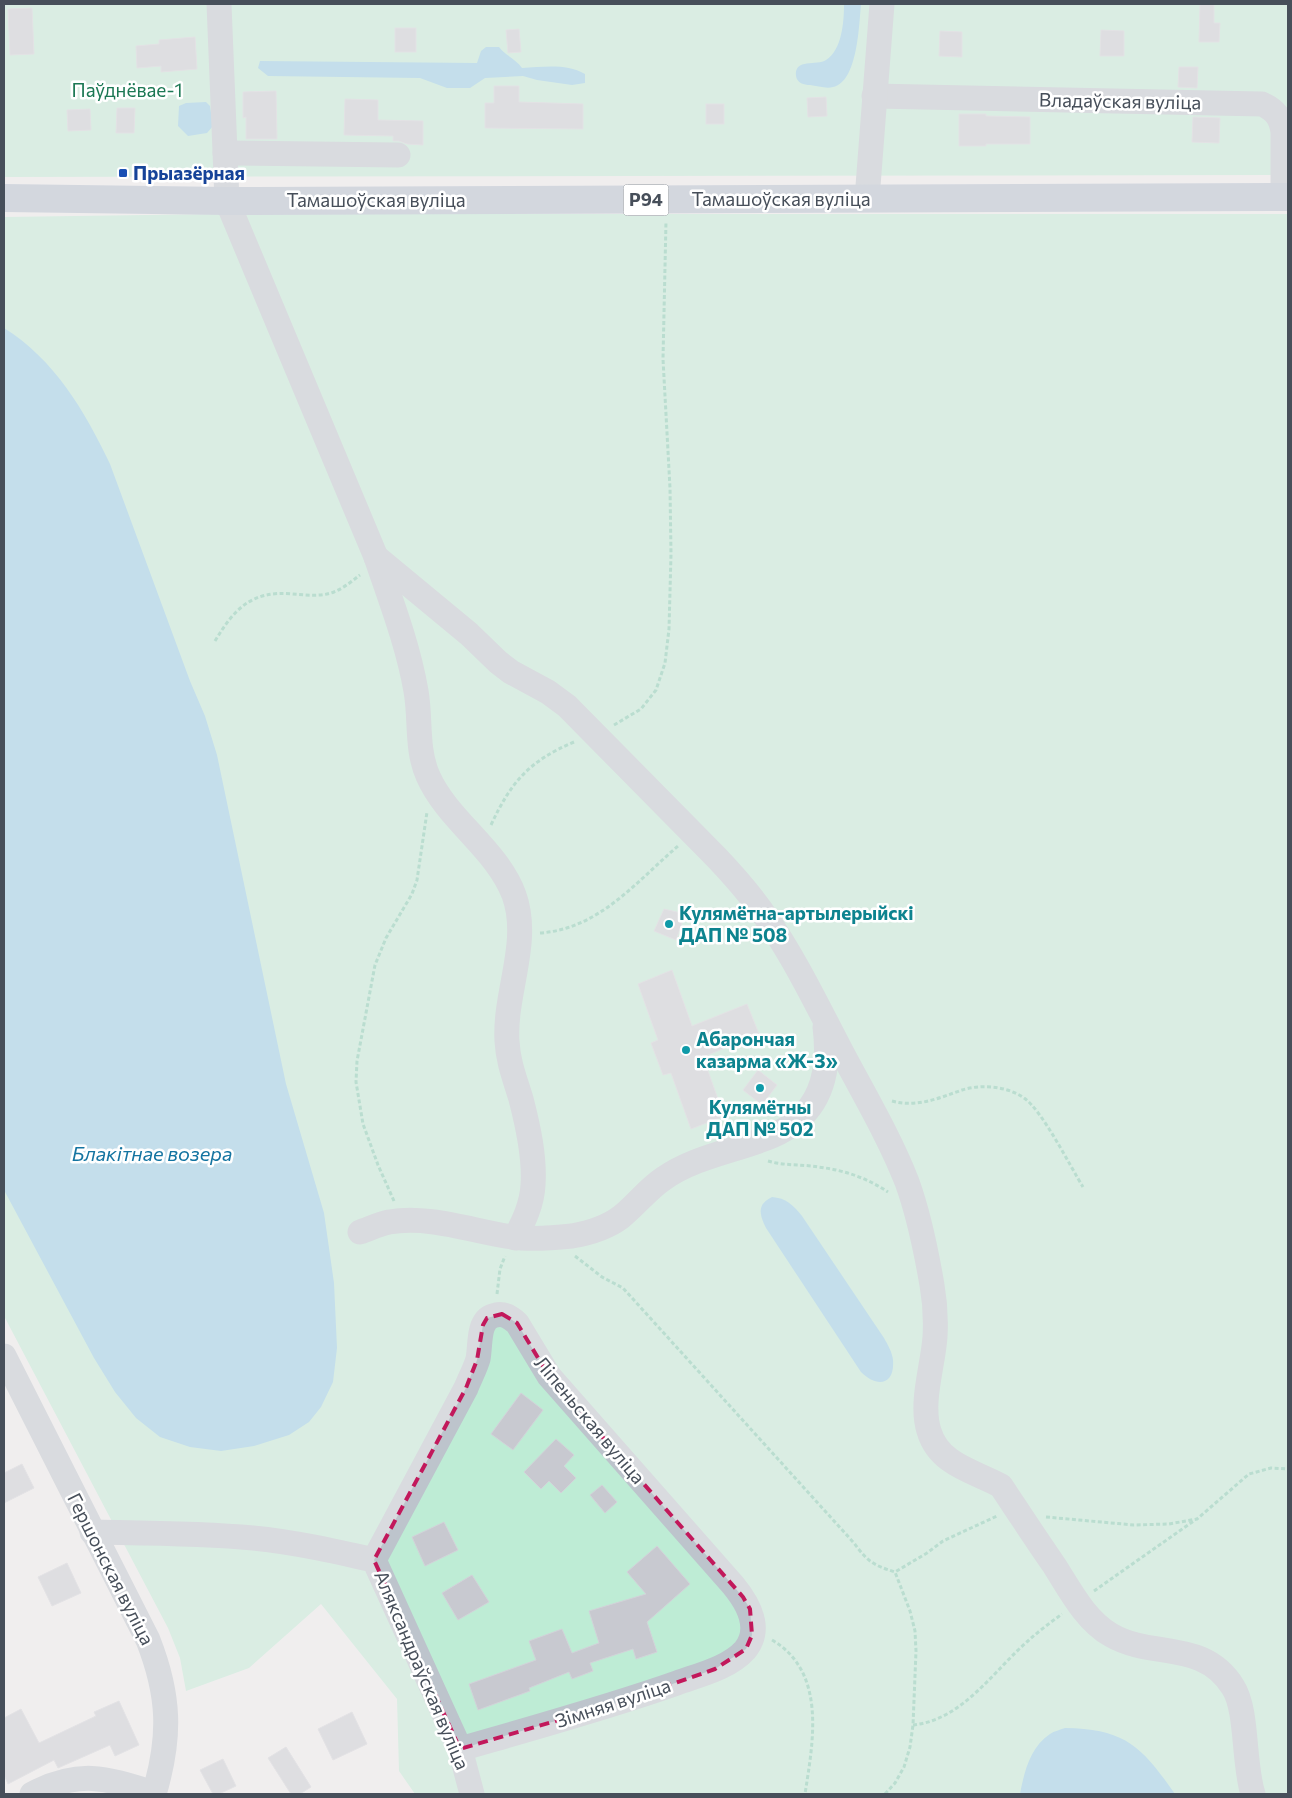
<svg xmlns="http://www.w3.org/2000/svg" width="1292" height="1798" viewBox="0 0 1292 1798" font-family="Commissioner,sans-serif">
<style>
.green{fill:#beecd5}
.water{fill:#8ecae7}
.building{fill:#c8c9d0;stroke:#d2d3d9}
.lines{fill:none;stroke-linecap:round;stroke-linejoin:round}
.path{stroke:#78c8aa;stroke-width:3;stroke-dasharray:4 2.5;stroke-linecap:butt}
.minor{stroke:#bdc4cc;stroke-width:25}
.major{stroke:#afbacb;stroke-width:28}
.marked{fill:none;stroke:#c2185b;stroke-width:4;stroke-dasharray:10 6;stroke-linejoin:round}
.transit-dot{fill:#1a4fb4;stroke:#fff;stroke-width:2}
.culture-dot{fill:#0f9aa8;stroke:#fff;stroke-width:2}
.labels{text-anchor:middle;stroke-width:5;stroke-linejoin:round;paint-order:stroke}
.shield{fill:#fff;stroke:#7e848c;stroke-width:1}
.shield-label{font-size:18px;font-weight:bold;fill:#474f5a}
.park-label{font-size:19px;fill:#1c7854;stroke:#fff}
.street-label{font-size:19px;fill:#474f5a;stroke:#fff}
.transit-label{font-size:19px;font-weight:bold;fill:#164399;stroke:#fff;text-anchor:start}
.culture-label{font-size:19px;font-weight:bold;fill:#0d838f;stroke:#fff;text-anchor:start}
.water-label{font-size:20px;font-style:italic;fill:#1474a1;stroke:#fff}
</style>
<rect width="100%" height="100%" fill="#f0eeee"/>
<g class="green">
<path d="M4,4H1288V175L4,177Z"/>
<path d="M217,214H1288V1794H415L399,1771L397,1699L321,1604L249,1668L186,1691L180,1658L168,1628L4,1316V217Z"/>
</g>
<g class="water">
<path d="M844,4H861C859,24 858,82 833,87C827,89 817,86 810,85C804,85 797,83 796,76C794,58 817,66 826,60C842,50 844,22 844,4Z"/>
<path d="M486,47H499C506,56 516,59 522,68C543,67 566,63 585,74V83L572,85L537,80L523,76L485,78L470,88H447L420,78L268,76L258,68L260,61L477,63L481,51Z"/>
<path d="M206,102L210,106L213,126L207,133L188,136L178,126L179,106L186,103Z"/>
<path d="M4,328C54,359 85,411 110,464L190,681L205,716L217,755L286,1084L324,1213L334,1283L337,1348L333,1382L321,1407L309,1422L289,1435L254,1446L221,1451L190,1447L160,1437L136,1418L115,1392L94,1358L4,1190Z"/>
<path d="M772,1197C786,1198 793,1205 802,1216L884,1338C888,1345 892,1352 893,1360C895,1385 877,1388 861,1372L766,1228C759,1214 757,1204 772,1197Z"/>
<path d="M1065,1728C1126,1729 1142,1747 1175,1794H1020C1024,1773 1030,1747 1050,1734C1054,1731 1060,1730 1065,1728Z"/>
</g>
<g class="building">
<path d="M1200,4H1214V23H1220L1219,42H1199Z"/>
<path d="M32,8L34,54L10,55L8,9Z"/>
<rect x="395" y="28" width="21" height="24"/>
<path d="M519,29L521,52L508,53L506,30Z"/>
<path d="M1101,30L1124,31V56H1100Z"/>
<path d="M940,31L962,32V57L939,56Z"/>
<path d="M195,37L197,69L161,72V66L137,68L136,46L159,44V40Z"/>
<path d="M1179,67H1198L1197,88L1178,87Z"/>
<path d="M494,86H519V102L583,104V129L485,128V103H494Z"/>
<path d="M276,91L277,139H246V117L243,118V92Z"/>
<path d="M826,97L827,116L808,117L807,98Z"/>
<path d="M345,99L378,100V120L423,121V145L407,144L399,141H393V136L344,135Z"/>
<rect x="706" y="104" width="18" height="20"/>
<path d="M117,108H135L134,133H116Z"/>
<path d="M90,109L91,130L68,131L67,110Z"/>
<path d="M959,114H986V116L1030,117V144H986V146H959Z"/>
<path d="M1193,117L1220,118L1219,143L1192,142Z"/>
<path d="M664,909L685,914L676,940L654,931Z"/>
<path d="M672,970L692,1026L747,1004L759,1034L703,1057L724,1116L691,1129L671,1073L663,1075L651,1043L658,1040L638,984Z"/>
<path d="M758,1070L777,1085L762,1105L743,1090Z"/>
<path d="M521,1393L543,1410L513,1450L491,1434Z"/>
<path d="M556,1439L574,1455L564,1466L576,1478L561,1493L549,1481L541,1489L524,1472Z"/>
<path d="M22,1464L34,1488L4,1503V1473Z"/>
<path d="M602,1485L617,1502L605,1513L590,1495Z"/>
<path d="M444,1522L458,1550L425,1566L412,1537Z"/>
<path d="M657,1546L690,1584L647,1622L657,1652L636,1659L633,1649L590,1663L593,1671L572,1679L569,1672L529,1688L530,1691L478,1710L469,1684L536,1660L529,1641L562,1629L572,1653L599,1643L589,1611L646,1594L627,1572Z"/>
<path d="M67,1563L81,1593L52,1606L38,1577Z"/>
<path d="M472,1575L489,1602L458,1620L442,1593Z"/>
<path d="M119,1701L139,1745L115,1756L110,1745L58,1768L54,1760L8,1784L4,1775V1718L21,1709L39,1743L96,1716L94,1712Z"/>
<path d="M352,1712L367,1744L333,1760L318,1729Z"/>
<path d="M286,1747L311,1787L300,1794H291L268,1758Z"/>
<path d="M223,1759L236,1786L219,1794H213L200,1770Z"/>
</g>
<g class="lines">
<g class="path">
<path d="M215,641C234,609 252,590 292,594C306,595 321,597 334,592C344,588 352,581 360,575"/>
<path d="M614,725L641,709L656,690L665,663L669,629L671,554L670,488L663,359L666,221"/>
<path d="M491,825C511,782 529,761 574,742"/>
<path d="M540,933C599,929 636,882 678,846"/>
<path d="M892,1101C917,1108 939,1098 962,1090C981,1084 1007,1086 1024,1098C1042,1110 1070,1166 1083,1187"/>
<path d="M768,1161C784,1166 802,1164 818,1167C844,1170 867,1178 888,1192"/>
<path d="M394,1201L378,1165L363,1124L356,1082L357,1061L375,965L386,938L412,894L417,880L427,812"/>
<path d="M575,1256L602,1277L623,1288L854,1543C868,1562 873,1565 895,1572L927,1553L943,1541L997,1516"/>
<path d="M497,1294L500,1269L505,1256"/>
<path d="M1046,1517L1134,1525L1169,1524L1197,1519L1249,1474L1271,1468L1288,1469"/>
<path d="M1094,1591L1195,1520"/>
<path d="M772,1640C827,1672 813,1742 805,1794"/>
<path d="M913,1725C963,1720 994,1670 1029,1640C1039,1631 1051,1622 1062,1614"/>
<path d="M885,1794L895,1783L904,1767L910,1747L913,1725L916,1651L915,1631L910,1611L895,1572"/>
</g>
<g class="minor">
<path d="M219,4L227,201L376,557C391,601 408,645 416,691C421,719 416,749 428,776C448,821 497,849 514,895C531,942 504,993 507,1041C508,1062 515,1079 521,1099C528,1126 535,1157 533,1185C532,1204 524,1221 515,1238"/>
<path d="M874,96L1262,104C1275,110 1281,117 1283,132V197"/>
<path d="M225,153L398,155"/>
<path d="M867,199L882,4"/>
<path d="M376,557L469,634L498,662L511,672L548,692L567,706L717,858C734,876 751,895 765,916C794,957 816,1003 839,1047C862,1091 889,1136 907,1182C919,1215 926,1250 932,1285C935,1302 936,1320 935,1337C933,1366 920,1403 929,1431C939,1465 974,1471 1001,1486C1019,1513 1036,1539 1054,1565C1070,1590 1085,1620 1111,1635C1152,1659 1203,1639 1233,1687C1248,1710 1243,1764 1253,1794"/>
<path d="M360,1232C369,1229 379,1224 389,1222C429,1215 472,1231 512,1237C531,1240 553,1238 572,1236C589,1233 608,1227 621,1217C636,1205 648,1189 663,1179C696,1156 736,1151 772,1136C820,1115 831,1075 825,1027"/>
<path d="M4,1356L148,1640C170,1696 171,1737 154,1794"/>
<path d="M92,1532C146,1533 200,1533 253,1538C294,1542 334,1551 374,1560L460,1749L472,1794"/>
<path d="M374,1560L466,1388C470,1378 475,1369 478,1359C481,1344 477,1318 496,1315C505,1313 511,1318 517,1323L549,1376L733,1585C747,1602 763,1628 745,1650C729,1668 699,1675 677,1683C606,1708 533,1728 460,1749"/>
<path d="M32,1794C80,1769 106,1778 154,1793"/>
</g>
<path class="major" d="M4,198L227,201L1288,197"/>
</g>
<path d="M0 0H1292V1798H0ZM502,1314L517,1323L549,1376L743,1597L750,1609L752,1635L746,1649L715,1669L627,1700L460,1749L374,1560L466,1388L477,1360L483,1325L487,1318Z" fill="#f0eeee" fill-opacity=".55" fill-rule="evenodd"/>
<path class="marked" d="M502,1314L517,1323L549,1376L743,1597L750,1609L752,1635L746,1649L715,1669L627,1700L460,1749L374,1560L466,1388L477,1360L483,1325L487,1318Z"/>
<rect class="transit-dot" x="118" y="168" width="10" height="10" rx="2.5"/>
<g class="culture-dot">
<circle cx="669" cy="924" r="5"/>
<circle cx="686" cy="1050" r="5"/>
<circle cx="760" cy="1088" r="5"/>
</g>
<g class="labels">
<rect class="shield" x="623.5" y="184.5" width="45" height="31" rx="4"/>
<g class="shield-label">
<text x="646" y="206">Р94</text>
</g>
<g class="park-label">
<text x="127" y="97">Паўднёвае-1</text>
</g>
<g class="street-label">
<text transform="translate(1120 101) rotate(1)" y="7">Владаўская вуліца</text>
<text x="781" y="206">Тамашоўская вуліца</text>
<text x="376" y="207">Тамашоўская вуліца</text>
<text transform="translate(590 1420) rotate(50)" y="7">Ліпеньская вуліца</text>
<text transform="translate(111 1569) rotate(63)" y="7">Гершонская вуліца</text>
<text transform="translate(422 1670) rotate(67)" y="7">Аляксандраўская вуліца</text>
<text transform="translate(613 1703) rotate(-18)" y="7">Зімняя вуліца</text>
</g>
<g class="transit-label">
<text x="133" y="180">Прыазёрная</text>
</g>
<g class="culture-label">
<text x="679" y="920">Кулямётна-артылерыйскі<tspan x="679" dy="22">ДАП № 508</tspan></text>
<text x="696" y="1046">Абарончая<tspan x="696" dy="22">казарма «Ж-З»</tspan></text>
<text x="760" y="1114" text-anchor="middle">Кулямётны<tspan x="760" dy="22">ДАП № 502</tspan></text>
</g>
<g class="water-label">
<text x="152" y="1161">Блакітнае возера</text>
</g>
</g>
<rect width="1292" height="1798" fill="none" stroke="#474f5a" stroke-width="10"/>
</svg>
